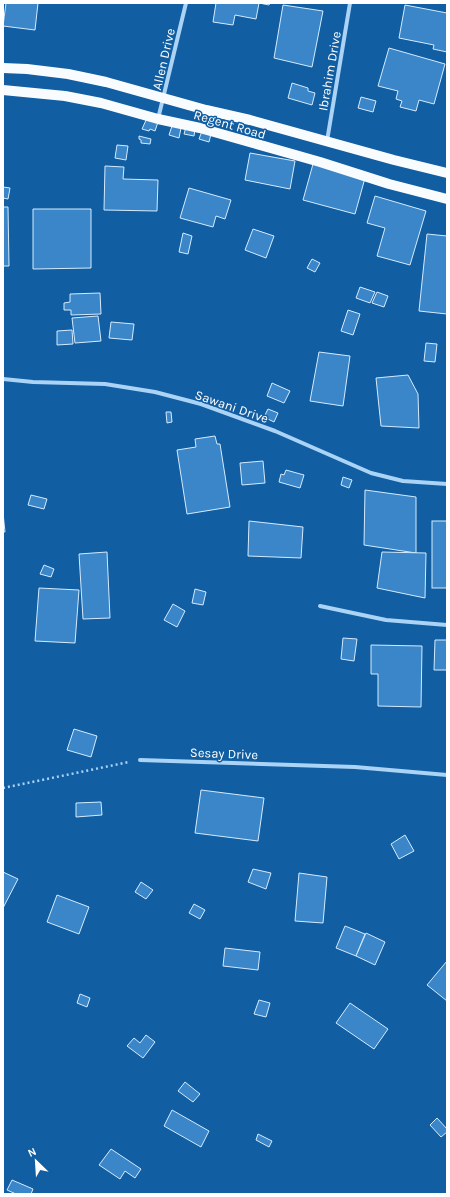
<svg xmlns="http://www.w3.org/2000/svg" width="450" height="1197" viewBox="0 0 450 1197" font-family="Karla,sans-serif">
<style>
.building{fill:#3a86c8;stroke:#d4ebfe}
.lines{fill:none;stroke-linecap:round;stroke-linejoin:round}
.path{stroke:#aad3f6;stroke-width:2.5;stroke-dasharray:2 3;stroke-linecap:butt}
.street{stroke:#aad3f6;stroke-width:4}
.primary{stroke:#f9fcff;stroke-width:10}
.labels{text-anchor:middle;stroke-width:3;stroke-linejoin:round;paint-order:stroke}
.street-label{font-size:13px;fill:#fff;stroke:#115ea2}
</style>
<rect width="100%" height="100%" fill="#115ea2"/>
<g class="building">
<path d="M6,3H38L35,30L3,26Z"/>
<path d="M216,3H270L269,5L259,3L256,19L235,15L233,25L213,22Z"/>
<path d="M283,5L323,11L312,67L274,58Z"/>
<path d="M405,5L447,13V52L433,49L434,45L399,38Z"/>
<path d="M389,48L445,64L434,104L419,100L416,111L400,107L402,101L396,99L398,91L378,86Z"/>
<path d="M292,83L308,88V91L315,93L312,105L288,98Z"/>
<path d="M361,97L376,101L373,112L358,108Z"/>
<path d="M147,118L158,122L155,131L150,129L149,131L142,129Z"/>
<path d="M172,126L181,128L179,138L169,135Z"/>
<path d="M186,127L195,129L194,136L184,134Z"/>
<path d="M202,131L211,134L209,142L199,139Z"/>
<path d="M139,136L151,139L150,144L141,143V140L139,139Z"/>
<path d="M117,145L128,146L126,160L115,158Z"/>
<path d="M250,153L295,161L290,189L245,180Z"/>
<path d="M313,164L365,178L355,214L303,200Z"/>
<path d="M105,166L124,167L123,179L158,180L157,211L104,210Z"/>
<path d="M3,187L10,188L8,199L3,198Z"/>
<path d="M189,188L231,200L225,219L216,216L213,227L180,218Z"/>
<path d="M375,196L426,211L410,265L377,256L385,228L367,223Z"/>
<path d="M3,207H8L9,266H3Z"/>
<path d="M33,209H91V268L33,269Z"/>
<path d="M253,229L274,236L266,258L245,250Z"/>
<path d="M183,233L192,236L188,254L179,252Z"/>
<path d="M427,234L447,236V314L419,311Z"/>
<path d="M312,259L320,263L315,272L307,268Z"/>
<path d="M360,287L375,292L370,303L356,298Z"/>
<path d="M377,292L388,296L384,307L372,303Z"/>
<path d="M100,293L101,314L71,315V310H64V303L70,302V294Z"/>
<path d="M348,310L360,314L353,335L341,331Z"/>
<path d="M98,316L101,341L75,343L72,318Z"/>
<path d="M111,322L134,324L132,340L109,338Z"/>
<path d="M72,330L73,344L57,345V331Z"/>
<path d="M426,343L437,344L435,362L424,361Z"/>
<path d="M319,352L350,356L343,406L310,401Z"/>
<path d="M408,375L418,394L419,428L381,426L376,378Z"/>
<path d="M272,383L290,391L284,403L267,396Z"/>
<path d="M268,409L278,413L274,422L264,417Z"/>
<path d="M166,412H171L172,422L167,423Z"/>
<path d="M215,436L217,444H220L230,507L187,514L177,450L196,447L195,439Z"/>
<path d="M263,461L265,483L242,485L240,463Z"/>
<path d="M286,470L304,475L300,488L279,482L281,474L284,475Z"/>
<path d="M343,477L352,480L349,488L341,485Z"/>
<path d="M365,490L416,497V553L364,545Z"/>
<path d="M31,495L47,499L44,509L28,505Z"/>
<path d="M3,513L5,532H3Z"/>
<path d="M249,521L303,527L301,558L248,556Z"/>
<rect x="432" y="521" width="15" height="67"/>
<path d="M107,552L110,618L83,619L79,554Z"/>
<path d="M382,552L426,553L425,598L377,588Z"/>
<path d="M44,565L54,569L51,577L40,574Z"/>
<path d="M39,588L79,590L75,643L35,641Z"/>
<path d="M195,589L206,592L203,605L192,603Z"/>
<path d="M173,604L185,611L177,627L164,620Z"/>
<path d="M343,638L357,639L354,661L341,659Z"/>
<path d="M435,640H447V670H434Z"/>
<path d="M371,645L422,646L421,707L378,706V674H371Z"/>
<path d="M74,729L97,736L91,757L67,750Z"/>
<path d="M201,790L264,798L258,841L195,833Z"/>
<path d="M101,802L102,815L76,817V803Z"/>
<path d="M405,835L414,851L399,859L391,844Z"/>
<path d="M253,869L271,873L266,889L248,882Z"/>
<path d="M3,872L18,879L3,908Z"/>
<path d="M299,873L327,877L323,923L295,921Z"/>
<path d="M141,882L153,890L146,899L135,892Z"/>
<path d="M57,895L89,907L79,934L47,922Z"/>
<path d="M194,904L205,910L200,919L189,913Z"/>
<path d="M345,926L365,934L356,956L336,948Z"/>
<path d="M366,933L385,942L375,965L356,956Z"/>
<path d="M225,948L260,952L258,970L223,966Z"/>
<path d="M447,961V1001L427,985Z"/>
<path d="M80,994L90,998L87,1007L77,1003Z"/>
<path d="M259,1000L270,1003L266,1017L254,1014Z"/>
<path d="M350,1003L388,1029L374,1049L336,1023Z"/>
<path d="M146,1035L155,1042L143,1058L127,1046L134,1038L140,1043Z"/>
<path d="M185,1082L200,1094L193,1102L178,1091Z"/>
<path d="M172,1110L209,1131L201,1147L164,1126Z"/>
<path d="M437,1118L447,1129V1132L441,1137L430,1125Z"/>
<path d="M258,1134L272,1141L269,1147L256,1140Z"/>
<path d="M111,1149L141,1169L135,1178L125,1171L120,1179L99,1165Z"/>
<path d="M12,1180L33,1189L31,1194H16L7,1190Z"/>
</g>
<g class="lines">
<path class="path" d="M3,788L129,762"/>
<g class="street">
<path d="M158,119L186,3"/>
<path d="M327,141L350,3"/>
<path d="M3,379L33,382L105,384L155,392L201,404L275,431L371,473L403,481L447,484"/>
<path d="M320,606L386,620L447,625"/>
<path d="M140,760L355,767L447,775"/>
</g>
<g class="primary">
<path d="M3,68L27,69L68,74L106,82L206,110L250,120L394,160L447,173"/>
<path d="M3,90L65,96L101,103L158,119L200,128L320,162L389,184L447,199"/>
</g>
</g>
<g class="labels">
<g class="street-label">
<text transform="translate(163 59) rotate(-77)" y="5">Allen Drive</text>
<text transform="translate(329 71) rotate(-80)" y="5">Ibrahim Drive</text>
<text transform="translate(230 124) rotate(16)" y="5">Regent Road</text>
<text transform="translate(232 406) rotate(19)" y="5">Sawani Drive</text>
<text transform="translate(224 753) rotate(2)" y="5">Sesay Drive</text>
</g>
</g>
<rect width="450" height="1197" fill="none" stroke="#ffffff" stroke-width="8"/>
<g transform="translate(36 1161) rotate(335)" stroke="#115ea2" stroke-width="3" paint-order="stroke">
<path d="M0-3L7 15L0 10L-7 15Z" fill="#ffffff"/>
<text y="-6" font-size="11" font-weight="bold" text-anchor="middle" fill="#ffffff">N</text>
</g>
</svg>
